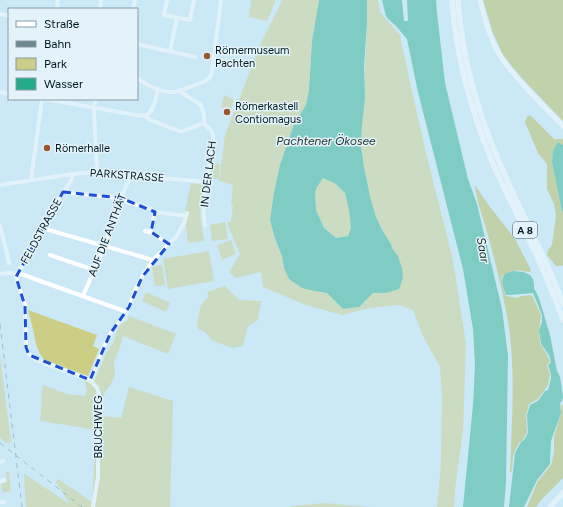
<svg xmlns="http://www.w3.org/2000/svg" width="563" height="507" viewBox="0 0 563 507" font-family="Figtree,sans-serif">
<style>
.green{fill:#cdce86}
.forest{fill:#b5b54f}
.water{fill:#22ab86;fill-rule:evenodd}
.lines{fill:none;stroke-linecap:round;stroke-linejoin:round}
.minor{stroke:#fff;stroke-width:4}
.major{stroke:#fff;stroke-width:5}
.highway{stroke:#fff;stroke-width:5.5}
.rail{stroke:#6d8793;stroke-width:1;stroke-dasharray:5 5;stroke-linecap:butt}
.marked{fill:none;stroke:#1d4ed8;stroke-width:3;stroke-dasharray:8 5;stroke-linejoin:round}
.poi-dot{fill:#9c562d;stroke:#e4f3fa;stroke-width:1.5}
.labels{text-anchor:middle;stroke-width:3;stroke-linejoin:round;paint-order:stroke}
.shield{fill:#e4f3fa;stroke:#455a63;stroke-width:1}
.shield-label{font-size:10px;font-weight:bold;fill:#011822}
.poi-label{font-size:11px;fill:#011822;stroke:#e4f3fa;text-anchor:start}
.street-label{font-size:11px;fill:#011822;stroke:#e4f3fa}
.water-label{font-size:12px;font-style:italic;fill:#1b3028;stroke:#e4f3fa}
</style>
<rect width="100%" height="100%" fill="#cbe8f6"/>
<g class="green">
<path d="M251,0H276L267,21L249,17Z"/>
<path d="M282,0H319L312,41L309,90L306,105L294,124L280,165L275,238L282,256L284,268L315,291L327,293L343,309L359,307L373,293H386L398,256L392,248L391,244L381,228L376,217L370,196L364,167L361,146L367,23V0H378L380,12L400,35L410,83L428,161L453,260L466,344L463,431L455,489L454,507H437L441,464L442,393L440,367L422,334L413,310L399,305L369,308L342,315L306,305L263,287L261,272L235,278L229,272L240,254L227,223L231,221L233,206L231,205L233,185L219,181L225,135L261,43L278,9Z"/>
<path d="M224,95L234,100L231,109L221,107Z"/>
<path d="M212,163L220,164L219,179L210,178Z"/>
<path d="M323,178L336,184L345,193L349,210L351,229L348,236L336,238L324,228L316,210L315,192L317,187Z"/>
<path d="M191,183L204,185L200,215L204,241L188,243L186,226V223L189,213L185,211Z"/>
<path d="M225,222L228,239L212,241L210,225Z"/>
<path d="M231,240L236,254L222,260L217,245Z"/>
<path d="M209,251L214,281L168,289L163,259Z"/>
<path d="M162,265L165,285L155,286L152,267Z"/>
<path d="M225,286L239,300L261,301L258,320L248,326L243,346L232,348L213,341L204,331L200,330L197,327C199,316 198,303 209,297L207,292Z"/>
<path d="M146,292L170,303L166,312L142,301Z"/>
<path d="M28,310L97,335L93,346L99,349L88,376L45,360C37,352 36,344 34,334V333Z"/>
<path d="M129,316L176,334L168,354L123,336L119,350L114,362L115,376L109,387L106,390L103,397L97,400V411L92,413L96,430L86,429L85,428L40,421L42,399H46L41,398L43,385L67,394L85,396L87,391L84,380L93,385C97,375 101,364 106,354C108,350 111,347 113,343C117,335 116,324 127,321Z"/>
<path d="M0,355L11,441L9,443H6L0,438Z"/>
<path d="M129,387L173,401L170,507H26L24,474L70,504L56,482L58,479L92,502L96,436L100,435L101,416L121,418Z"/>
<path d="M6,472H9L11,491L3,493L1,484L7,482Z"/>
<path d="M324,503L370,507H290L293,506Z"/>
</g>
<g class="forest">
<path d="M483,0H563V121L520,76L503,55L493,33Z"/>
<path d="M527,116H531L554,139H563V145L558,142L553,150L552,162L561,207L563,213V265L562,266H556L547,255L548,250L552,245L553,238L556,215L554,204L547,189V164L538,153L525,122Z"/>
<path d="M475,185L487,203L515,239L531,270V271L529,272C519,270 511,269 502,276C501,282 503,290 506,296L517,298L521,296L532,295L541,315L539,330L540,344L547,354L550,362L547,365V367L550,374L548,385L538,399L529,404L527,412L526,415L527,433L524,437L523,440C519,442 519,443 517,447C511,456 514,463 511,473L510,472C512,418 517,359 505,306C500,281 494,256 487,232C483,217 476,200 475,185Z"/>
<path d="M562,404L563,405V478L542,499L536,507H527L538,481L551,465L554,453V437L561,413Z"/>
</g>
<g class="water">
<path d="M319,0H367V23L364,67L365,97L362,125L361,146L364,167L370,196L376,217L381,228L391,244L392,248L398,256L402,268L403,278L399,289L386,293H373L359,307L343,309L327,293L315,291L302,288L289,279L284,268L282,256L275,238L270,220L274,193L280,165L294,124L306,105L309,90L312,41ZM323,178L336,184L345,193L349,210L351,228L348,236L336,238L324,228L316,210L315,192L317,187Z"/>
<path d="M382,0H402L404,21H408L407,0H436L437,13L445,83L468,179L477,204L493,271L502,309L508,356L506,482L504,507H463L473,405L475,365L473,329L463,269L418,92L407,39L395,25L388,19L386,16Z"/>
<path d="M558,142L563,145V213L561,207L552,162L553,150Z"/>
<path d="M513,271L523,272L530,275L533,279L534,284V288L539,298L550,335L557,371L560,377L563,397L562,401L560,403L561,413L551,441L550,464L537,480L524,507H509L515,453L521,442L524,440L528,433L527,415L530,405L538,401L545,391L548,390C551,380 553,376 548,366L551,362L549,355L541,344L539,330L542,322V315L533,293L509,295H506C504,290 500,280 504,275C506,273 510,272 513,271Z"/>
</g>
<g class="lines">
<g class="minor">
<path d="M167,0L164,15L190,20L194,0"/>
<path d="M57,9L58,0"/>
<path d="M100,9L101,0"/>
<path d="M133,9L135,0"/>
<path d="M0,14L9,16"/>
<path d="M137,44L195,57"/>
<path d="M170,51L177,18"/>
<path d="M137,78C148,86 161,93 174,92C182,91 191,86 198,84C204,82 210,80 212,73L221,0"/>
<path d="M179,91L201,105L204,115V123C207,127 212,130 213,135C214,143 212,152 210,160C207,182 201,203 205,225"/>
<path d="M0,92L9,94"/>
<path d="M45,99L136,115C139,115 143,116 146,115C154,112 156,97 158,89"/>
<path d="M95,99L94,111L97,172"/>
<path d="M145,116L150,120L179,131H183L204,123"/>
<path d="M72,174V178L71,181L54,205L16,277L25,306V323L26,347L29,355L36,360L90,380L97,388L100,398L98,446V477L93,507"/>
<path d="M31,180L42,99"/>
<path d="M0,185L72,174L97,172L206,182"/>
<path d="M63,192L121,198L128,202L150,208L155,212L186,216"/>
<path d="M0,226L6,249L9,263"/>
<path d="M42,228L153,260"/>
<path d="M145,231L153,233L169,244"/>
<path d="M151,232L155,212"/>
<path d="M50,255L94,270"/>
<path d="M0,274L9,273L21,274L127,312"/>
<path d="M83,296L102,252L121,198L131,175"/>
<path d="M90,380L94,374L102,351L110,334L125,315L129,307L135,291L142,277L153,260L176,237L184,223L187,213"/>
<path d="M0,462L3,461"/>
<path d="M0,481L4,480"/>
<path d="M0,502H4"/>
</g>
<path class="major" d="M480,0C484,16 488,32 495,47C511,76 540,102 563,126"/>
<g class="highway">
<path d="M452,0C456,55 470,108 491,159C504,190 520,219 534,250C545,273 554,296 563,320"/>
<path d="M458,0C462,60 479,118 504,173C523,217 547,259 563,304"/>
<path d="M550,507L563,493"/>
</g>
<g class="rail">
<path d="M0,324L22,507"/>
<path d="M0,443L82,507"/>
</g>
</g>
<path d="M0 0H563V507H0ZM63,192L121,198L155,212L151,232L169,244L142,277L129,307L110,334L90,380L29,355L26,347L25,306L16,277Z" fill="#cbe8f6" fill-opacity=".55" fill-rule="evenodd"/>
<path class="marked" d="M63,192L121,198L155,212L151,232L169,244L142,277L129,307L110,334L90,380L29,355L26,347L25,306L16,277Z"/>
<g class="poi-dot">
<circle cx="207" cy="56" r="4"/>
<circle cx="227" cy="112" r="4"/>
<circle cx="47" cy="148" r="4"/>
</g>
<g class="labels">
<rect class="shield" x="513" y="222" width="24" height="16" rx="3"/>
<g class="shield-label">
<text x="525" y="234">A 8</text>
</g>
<g class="poi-label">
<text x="215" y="54">Römermuseum<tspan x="215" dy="13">Pachten</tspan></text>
<text x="235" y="110">Römerkastell<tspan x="235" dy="13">Contiomagus</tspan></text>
<text x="55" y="152">Römerhalle</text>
</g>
<g class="street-label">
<text transform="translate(208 174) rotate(-83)" y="4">IN DER LACH</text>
<text transform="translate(127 175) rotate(4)" y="4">PARKSTRASSE</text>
<text transform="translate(41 231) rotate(-61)" y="4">FELDSTRASSE</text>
<text transform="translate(107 235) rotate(-69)" y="4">AUF DIE ANTHÄT</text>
<text transform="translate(98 427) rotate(-90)" y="4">BRUCHWEG</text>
</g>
<g class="water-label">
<text x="326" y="145">Pachtener Ökosee</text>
<text transform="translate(483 250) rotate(80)" y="4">Saar</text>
</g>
</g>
<rect x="8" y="8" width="130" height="92" fill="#e4f3fa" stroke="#899ba4"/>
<rect x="16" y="21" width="20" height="6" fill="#ffffff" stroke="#899ba4"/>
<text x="44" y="28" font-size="12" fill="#011822">Straße</text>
<rect x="16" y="41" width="20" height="6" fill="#6d8793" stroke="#899ba4"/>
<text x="44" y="48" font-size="12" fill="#011822">Bahn</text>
<rect x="16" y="58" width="20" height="12" fill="#cdce86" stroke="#899ba4"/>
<text x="44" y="68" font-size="12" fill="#011822">Park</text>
<rect x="16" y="78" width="20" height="12" fill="#22ab86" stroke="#899ba4"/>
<text x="44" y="88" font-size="12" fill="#011822">Wasser</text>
</svg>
